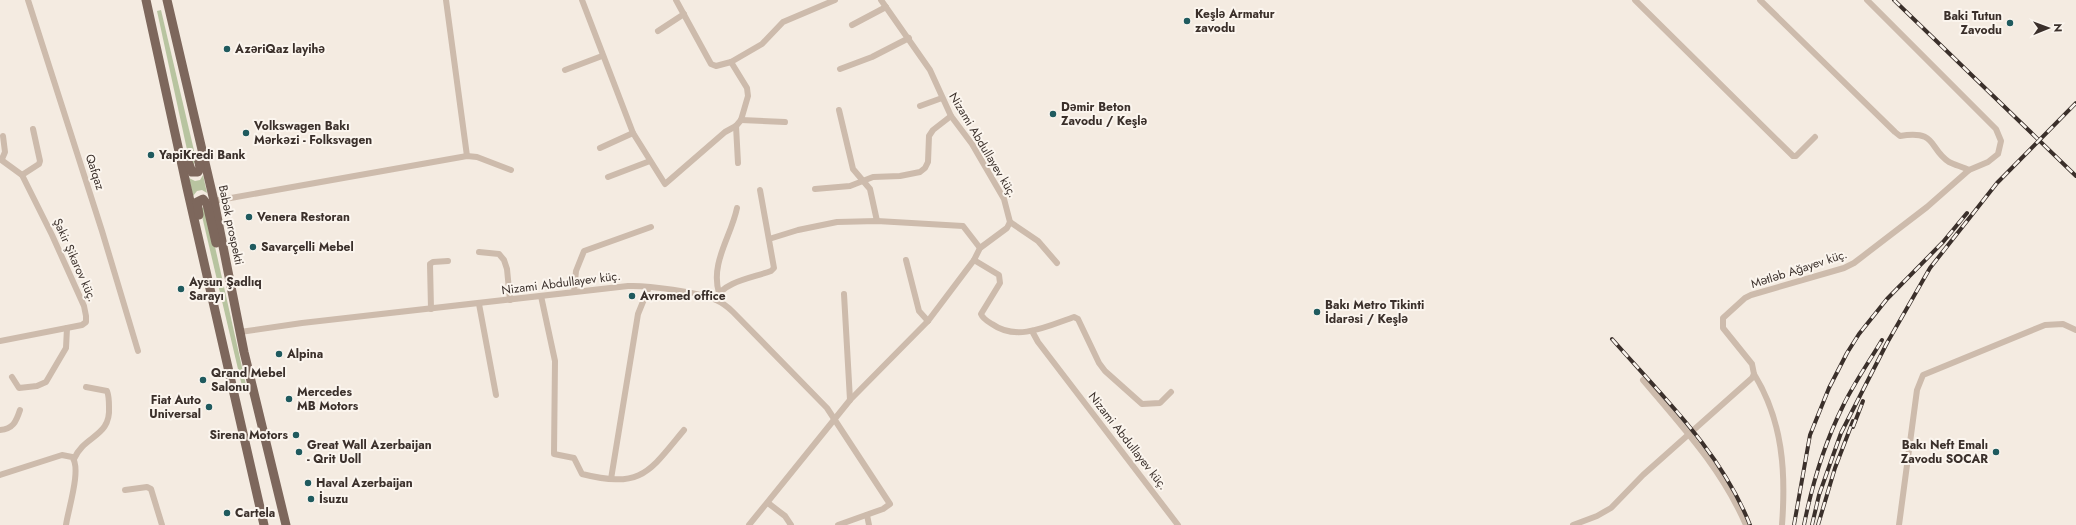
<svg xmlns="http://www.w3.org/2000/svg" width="2076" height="525" viewBox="0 0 2076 525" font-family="Jost,sans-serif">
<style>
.green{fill:#b8c4a0}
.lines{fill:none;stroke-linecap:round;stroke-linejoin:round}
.minor{stroke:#cdbbac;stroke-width:6}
.primary{stroke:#7d675c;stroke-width:9}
.rail-casing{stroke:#3b302b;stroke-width:4}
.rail{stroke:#fbf5ee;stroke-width:2.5;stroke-dasharray:8;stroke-linecap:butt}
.poi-dot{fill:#1f5a5e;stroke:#fbf5ee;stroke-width:1.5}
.labels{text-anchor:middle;stroke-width:4;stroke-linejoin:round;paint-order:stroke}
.poi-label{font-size:12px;font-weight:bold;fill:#3b302b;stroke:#fbf5ee;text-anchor:start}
.street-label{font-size:12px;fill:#3b302b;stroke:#fbf5ee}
</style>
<rect width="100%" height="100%" fill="#f4ebe1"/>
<g class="green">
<path d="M161,10L196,159L194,164H191L189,159L157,11Z"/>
<path d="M203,175L207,193L202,190L197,191L193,196L189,178L195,181L200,180Z"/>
<path d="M204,207L207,211L246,385L242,386L201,212L202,208Z"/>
</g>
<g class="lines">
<g class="minor">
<path d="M28,0L102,231L138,351"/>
<path d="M446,0L467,156"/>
<path d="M582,0L633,133L665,184L725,132L736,126L741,120L748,96L747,88L731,62"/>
<path d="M676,0L711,64L716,66L731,62L762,44L783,22L835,0"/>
<path d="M1635,0L1793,156H1796L1815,137"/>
<path d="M1760,0L1895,132L1900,136C1938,130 1928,148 1949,162C1955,165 1963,167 1969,170"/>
<path d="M852,25L886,7"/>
<path d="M658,31L684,14"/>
<path d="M840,69L872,57L909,38"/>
<path d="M565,70L602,56"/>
<path d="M920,106L942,98"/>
<path d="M839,110L853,169L870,189L877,221"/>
<path d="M741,120L785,122"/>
<path d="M736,126L738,163"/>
<path d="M600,148L633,133"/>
<path d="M0,159L22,175L52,235L84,306L86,316V322L82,325L0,341"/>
<path d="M2,159L5,152L3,136"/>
<path d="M22,175L39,164L40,161L33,129"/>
<path d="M608,177L650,161"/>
<path d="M815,189L850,186L873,177L900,176L920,172L925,168L928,162L929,136L933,130L951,116"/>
<path d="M214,201L467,156L477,157L511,170"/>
<path d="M1010,222L1038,241L1057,263"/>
<path d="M769,239L798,230L837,222L877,221L963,226L980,248"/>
<path d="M479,252L499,254L504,260L507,269L510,300"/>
<path d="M906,260L919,311L928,321"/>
<path d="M974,260L999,275L1000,283L981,314C983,319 987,321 992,324C1017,342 1048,326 1074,317L1078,319L1099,363L1105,371L1142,404L1160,403L1171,392"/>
<path d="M574,292L576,271L584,251L651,227"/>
<path d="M719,293C710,263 731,237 737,208"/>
<path d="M844,294L850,400"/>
<path d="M541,296L555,361L554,454L574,458L582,474C642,489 649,472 684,430"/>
<path d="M715,299C725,281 752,278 771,271L774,268L760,190"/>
<path d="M479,304L496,395"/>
<path d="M431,309L430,264L433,262L448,261"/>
<path d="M1032,331L1038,342L1178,525"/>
<path d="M240,332L302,323L628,286C647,285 699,292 716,300C723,303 728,307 733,312L827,408L890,504L883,509L838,525"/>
<path d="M1754,374C1783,421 1786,472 1782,525"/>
<path d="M12,377L19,388L37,386L46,382L66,348L67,328"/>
<path d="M1643,380C1682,426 1722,469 1746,525"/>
<path d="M0,430C13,429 16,422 20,410"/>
<path d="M74,459C84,435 111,437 109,407C109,401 109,396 107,391L86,387"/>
<path d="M0,475L62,455L72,457C82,468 68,510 66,525"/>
<path d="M611,479L638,314L649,287"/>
<path d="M125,490L147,487L151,489L162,525"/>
<path d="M768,503L785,516L791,525"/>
<path d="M867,515L869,525"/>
<path d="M749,525L850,400L928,321L974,260L980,248L1007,228L1010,222L1004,199L972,144L951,116L930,70L881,0"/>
<path d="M1573,525L1597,516L1611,508L1643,475L1752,378L1754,374L1752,364L1723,328V318L1745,298L1751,295L1844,268L1854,263L1927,207L1969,170L1988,162L1998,154L2001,141L1996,129L1867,0"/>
<path d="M1899,525L1917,390L1923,375L2045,325L2063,324L2076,330"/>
</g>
<g class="primary">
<path d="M146,0L187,188L264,525"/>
<path d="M167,0L214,201L244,352L286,525"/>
<path d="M185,154L192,172H198L200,168L198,157"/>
<path d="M199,215L197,202L203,199L207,204L216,243"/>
</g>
<g class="rail-casing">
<g id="rail">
<path d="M1894,0L2076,176"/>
<path d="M1612,339C1663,397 1721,452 1750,525"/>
<path d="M1853,427L1863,401"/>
<path d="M1794,525L1810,435L1829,388L1847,353L1859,334L1887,299L1943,242L1967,213"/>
<path d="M1804,525C1812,485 1825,442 1843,406C1854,383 1869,362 1882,340"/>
<path d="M1812,525L1819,495L1841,433L1887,343L1930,268L1997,183L2076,103"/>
<path d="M1818,525L1835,468L1853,421"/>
</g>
</g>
<use href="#rail" class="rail"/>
</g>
<g class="poi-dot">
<circle cx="1187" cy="21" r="4"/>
<circle cx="2010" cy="23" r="4"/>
<circle cx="227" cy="49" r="4"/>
<circle cx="1053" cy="114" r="4"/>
<circle cx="246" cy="133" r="4"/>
<circle cx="151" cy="155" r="4"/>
<circle cx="249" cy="217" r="4"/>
<circle cx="253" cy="247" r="4"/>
<circle cx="181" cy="289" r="4"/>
<circle cx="632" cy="296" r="4"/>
<circle cx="1317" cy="312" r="4"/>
<circle cx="279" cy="354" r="4"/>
<circle cx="203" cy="380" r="4"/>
<circle cx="289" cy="399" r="4"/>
<circle cx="209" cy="407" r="4"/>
<circle cx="296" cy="435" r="4"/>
<circle cx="299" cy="452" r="4"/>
<circle cx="1996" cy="452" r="4"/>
<circle cx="308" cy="483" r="4"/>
<circle cx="311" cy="499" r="4"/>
<circle cx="227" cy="513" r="4"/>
</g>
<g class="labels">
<g class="poi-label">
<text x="1195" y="18">Keşlə Armatur<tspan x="1195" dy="14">zavodu</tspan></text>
<text x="2002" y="20" text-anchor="end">Baki Tutun<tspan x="2002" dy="14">Zavodu</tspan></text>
<text x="235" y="53">AzəriQaz layihə</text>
<text x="1061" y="111">Dəmir Beton<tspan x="1061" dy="14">Zavodu / Keşlə</tspan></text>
<text x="254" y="130">Volkswagen Bakı<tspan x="254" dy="14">Mərkəzi - Folksvagen</tspan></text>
<text x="159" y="159">YapiKredi Bank</text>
<text x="257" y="221">Venera Restoran</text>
<text x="261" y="251">Savarçelli Mebel</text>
<text x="189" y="286">Aysun Şadlıq<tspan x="189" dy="14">Sarayı</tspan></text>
<text x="640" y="300">Avromed office</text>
<text x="1325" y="309">Bakı Metro Tikinti<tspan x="1325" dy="14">İdarəsi / Keşlə</tspan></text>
<text x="287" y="358">Alpina</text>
<text x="211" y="377">Qrand Mebel<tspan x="211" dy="14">Salonu</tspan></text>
<text x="297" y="396">Mercedes<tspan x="297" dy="14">MB Motors</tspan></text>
<text x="201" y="404" text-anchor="end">Fiat Auto<tspan x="201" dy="14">Universal</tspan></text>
<text x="288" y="439" text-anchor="end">Sirena Motors</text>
<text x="307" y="449">Great Wall Azerbaijan<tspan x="307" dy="14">- Qrit Uoll</tspan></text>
<text x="1988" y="449" text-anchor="end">Bakı Neft Emalı<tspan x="1988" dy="14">Zavodu SOCAR</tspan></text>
<text x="316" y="487">Haval Azerbaijan</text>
<text x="319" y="503">İsuzu</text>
<text x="235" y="517">Cartela</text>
</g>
<g class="street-label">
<text transform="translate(983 145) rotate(59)" y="4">Nizami Abdullayev küç.</text>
<text transform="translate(95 172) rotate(72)" y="4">Qafqaz</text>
<text transform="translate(231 225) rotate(78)" y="4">Babək prospekti</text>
<text transform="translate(75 260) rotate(66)" y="4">Şakir Şikarov küç.</text>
<text transform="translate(1799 269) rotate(-18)" y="4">Mətləb Ağayev küç.</text>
<text transform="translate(561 283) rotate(-7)" y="4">Nizami Abdullayev küç.</text>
<text transform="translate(1128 441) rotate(52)" y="4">Nizami Abdullayev küç.</text>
</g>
</g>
<g transform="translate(2048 28) rotate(89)" stroke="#fbf5ee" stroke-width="3" paint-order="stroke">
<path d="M0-3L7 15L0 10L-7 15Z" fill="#3b302b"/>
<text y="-6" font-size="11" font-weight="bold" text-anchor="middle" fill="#3b302b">N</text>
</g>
</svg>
